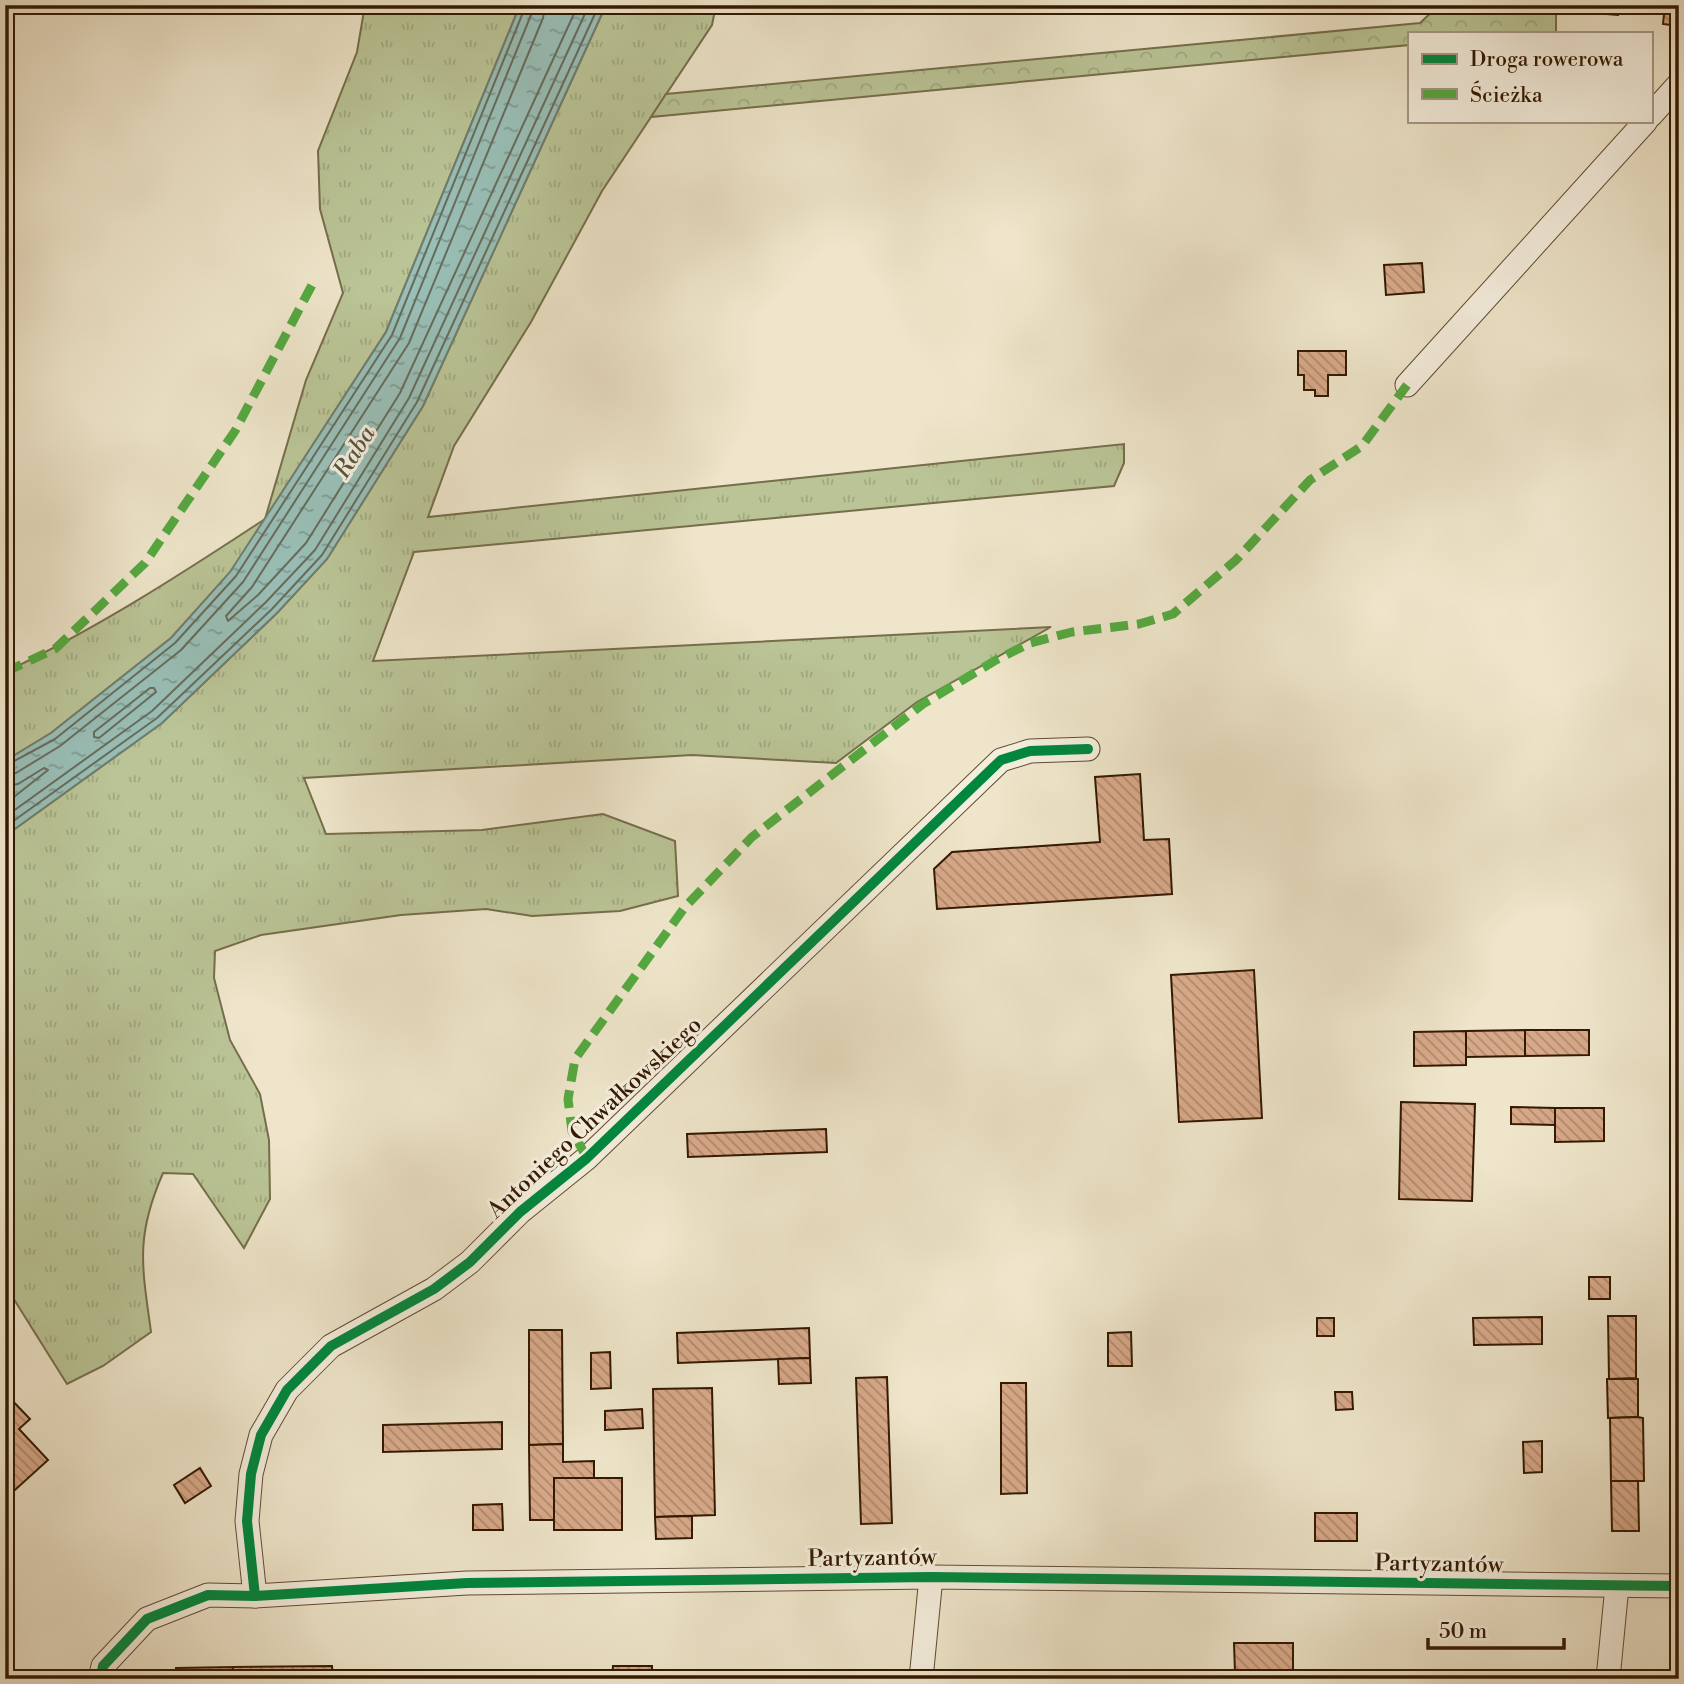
<svg xmlns="http://www.w3.org/2000/svg" width="1684" height="1684" viewBox="0 0 1684 1684" font-family="'Libre Bodoni',serif">
<style>
.grass{fill:url(#grass-tufts);stroke:#766e4b;stroke-width:2}
.forest{fill:url(#forest-crowns);stroke:#766e4b;stroke-width:2}
.water{fill:url(#water-ripples);stroke:#707d6e;stroke-width:2}
.lines{fill:none;stroke-linecap:round;stroke-linejoin:round}
.shore{stroke:#666c5c;stroke-width:2}
.building{fill:url(#building-back-hatch);stroke:#331900;stroke-width:2}
.minor-casing{stroke:#624c32;stroke-width:25}
.minor{stroke:#f4eedd;stroke-width:23}
.quiet{stroke:#54a940;stroke-width:9;stroke-dasharray:18 9;stroke-linecap:butt}
.cycleway-casing{stroke:#f4eedd;stroke-width:15}
.cycleway{stroke:#00873e;stroke-width:10}
.labels{text-anchor:middle;stroke-width:6;stroke-linejoin:round;paint-order:stroke}
.street-label{font-size:23px;fill:#331900;stroke:#f4eedd}
.water-label{font-size:24px;font-style:italic;fill:#575340;stroke:#f4eedd}
</style>
<defs>
<pattern id="grass-tufts" width="24" height="20" patternUnits="userSpaceOnUse" patternTransform="scale(1.75)"><rect width="24" height="20" fill="#bac496"/><path d="M3 7l-1-3M5 7V3M7 7l1-3M15 17l-1-3M17 17v-4M19 17l1-3" fill="none" stroke="#a0a880"/></pattern>
<pattern id="forest-crowns" width="20" height="18" patternUnits="userSpaceOnUse" patternTransform="scale(1.75)"><rect width="20" height="18" fill="#bac496"/><path d="M2 6a3 3 0 1 1 6 0M12 15a3 3 0 1 1 6 0" fill="none" stroke="#a0a880"/></pattern>
<pattern id="water-ripples" width="26" height="14" patternUnits="userSpaceOnUse" patternTransform="scale(1.75)"><rect width="26" height="14" fill="#99bfb7"/><path d="M2 4q2-2 4 0t4 0M15 11q2-2 4 0t4 0" fill="none" stroke="#7d9a92"/></pattern>
<pattern id="building-back-hatch" width="6" height="6" patternUnits="userSpaceOnUse" patternTransform="scale(1.75)"><rect width="6" height="6" fill="#d8a989"/><path d="M-1 5l2 2M0 0l6 6M5-1l2 2" fill="none" stroke="#b0896e"/></pattern>
</defs>
<rect width="100%" height="100%" fill="#eee5ca"/>
<filter id="stains"><feTurbulence type="fractalNoise" baseFrequency=".00286" numOctaves="4"/><feColorMatrix values="0 0 0 0 .2 0 0 0 0 .09 0 0 0 0 .02 0 0 0 .5 -.17"/></filter>
<radialGradient id="worn" r=".72"><stop offset=".6" stop-color="#630" stop-opacity="0"/><stop offset="1" stop-color="#630" stop-opacity=".3"/></radialGradient>
<g class="grass">
<path d="M365,5H520L386,332L230,573L171,638L51,733L5,761V672C96,629 180,575 265,519L306,380L343,293L320,209L318,151L357,52Z"/>
<path d="M606,5H716L712,25L602,191L531,322L454,446L428,517L1124,444V463L1114,486L414,552L373,661L1051,627L917,702L836,763L692,755L304,778L326,834L482,830L603,814L675,841L678,896L620,911L532,916L486,909L401,915L261,935L215,951L214,978L230,1040L260,1094L269,1140L270,1199L244,1248L193,1174L163,1173C135,1237 142,1266 151,1332L103,1366L67,1384L5,1285V836L162,723L277,613L327,559L423,406Z"/>
</g>
<path class="forest" d="M1490,5H1556V33H1409V45L651,117L666,94L1420,23L1435,9Z"/>
<path class="water" d="M520,5H606L423,406L327,559L277,613L162,723L5,836V761L51,733L171,638L230,572L386,332Z"/>
<g class="lines">
<g class="shore">
<path d="M545,5L543,18L409,343L252,587L226,616L228,621L258,595L306,543L400,393L578,5"/>
<path d="M150,688H154L156,692L99,738L94,737V732Z"/>
<path d="M5,766L55,739L175,643L236,576L392,335L526,5"/>
<path d="M5,775L16,773L60,746L181,650L243,582L400,338L535,5"/>
<path d="M5,786L18,784L44,768L48,770L5,804"/>
<path d="M5,817L152,711L266,602L315,550L409,398L589,5"/>
<path d="M5,827L157,718L272,609L322,555L417,402L599,5"/>
</g>
</g>
<g class="building">
<path d="M1581,5H1618V15L1581,12Z"/>
<path d="M1665,5H1679V26L1663,24Z"/>
<path d="M1422,263L1424,292L1386,295L1384,265Z"/>
<path d="M1298,351H1346V375H1328V396H1315V390H1304V375H1298Z"/>
<path d="M1140,774L1144,840L1169,839L1172,894L937,909L934,869L952,852L1100,842L1095,777Z"/>
<path d="M1254,970L1262,1118L1179,1122L1171,975Z"/>
<path d="M1525,1030V1056L1466,1057V1031Z"/>
<path d="M1525,1030H1589V1055L1525,1056Z"/>
<path d="M1466,1031V1065L1414,1066V1032Z"/>
<path d="M1401,1102L1475,1104L1472,1201L1399,1199Z"/>
<path d="M1511,1107L1555,1108V1125L1511,1124Z"/>
<path d="M1555,1108H1604V1141L1555,1142Z"/>
<path d="M826,1129L827,1152L688,1157L687,1134Z"/>
<rect x="1589" y="1277" width="21" height="22"/>
<path d="M1608,1316H1636V1378L1609,1379Z"/>
<path d="M1542,1317V1344L1474,1345L1473,1318Z"/>
<rect x="1317" y="1318" width="17" height="18"/>
<path d="M809,1328L810,1358L678,1363L677,1333Z"/>
<path d="M529,1330H562L563,1444L529,1445Z"/>
<path d="M1131,1332L1132,1366H1108V1333Z"/>
<path d="M610,1352L611,1388L591,1389V1353Z"/>
<path d="M810,1358L811,1383L779,1384L778,1359Z"/>
<path d="M887,1377L892,1523L861,1524L856,1378Z"/>
<path d="M1607,1379H1638V1417L1608,1418Z"/>
<path d="M1001,1383H1026L1027,1493L1001,1494Z"/>
<path d="M712,1388L715,1515L655,1517L653,1389Z"/>
<path d="M1335,1392H1352L1353,1409L1336,1410Z"/>
<path d="M5,1393L30,1419L19,1429L48,1460L5,1499Z"/>
<path d="M642,1409L643,1428L605,1430V1411Z"/>
<path d="M1638,1417L1643,1418L1644,1481H1611L1610,1418Z"/>
<path d="M502,1422V1449L383,1452V1425Z"/>
<path d="M1542,1441V1472L1524,1473L1523,1442Z"/>
<path d="M563,1444V1462L594,1461V1478H554V1520H530L529,1445Z"/>
<path d="M200,1468L211,1486L185,1503L174,1485Z"/>
<rect x="554" y="1478" width="68" height="52"/>
<path d="M1611,1481H1638L1639,1531H1612Z"/>
<path d="M502,1504L503,1530H473V1505Z"/>
<rect x="1315" y="1513" width="42" height="28"/>
<path d="M692,1516V1538L656,1539L655,1517Z"/>
<path d="M1234,1643H1293V1673H1235Z"/>
<path d="M332,1666L333,1679H233V1667Z"/>
<path d="M613,1666H652V1679L612,1678Z"/>
<path d="M233,1667V1679H176V1668Z"/>
<path d="M411,1670L412,1679H345V1671Z"/>
<path d="M812,1672L813,1679H688V1674Z"/>
<rect x="462" y="1673" width="47" height="6"/>
<path d="M1297,1677V1679H1216V1678Z"/>
</g>
<g class="lines">
<g class="minor-casing">
<g id="minor">
<path d="M1651,115L1679,84"/>
<path d="M1407,385L1646,121"/>
<path d="M255,1596L247,1521L251,1474L261,1435L287,1390L331,1346L434,1289L470,1262L520,1212L587,1158L1001,760L1030,751L1088,749"/>
<path d="M100,1679L103,1666L147,1619L208,1595L255,1596L467,1583L931,1577L1679,1586"/>
<path d="M921,1679L931,1577"/>
<path d="M1608,1679L1617,1586"/>
</g>
</g>
<use href="#minor" class="minor"/>
<g class="quiet">
<path d="M5,672L55,649L145,563L235,431L313,283"/>
<path d="M587,1158L572,1131L568,1099L575,1059L685,907L752,837L923,704L996,660L1030,643L1072,632L1139,624L1173,614L1236,560L1310,480L1362,446L1407,385"/>
</g>
<g class="cycleway-casing">
<g id="cycleway">
<path d="M255,1596L247,1521L251,1474L261,1435L287,1390L331,1346L434,1289L470,1262L520,1212L587,1158L1001,760L1030,751L1088,749"/>
<path d="M100,1679L103,1666L147,1619L208,1595L255,1596L467,1583L931,1577L1679,1586"/>
</g>
</g>
<use href="#cycleway" class="cycleway"/>
</g>
<g class="labels">
<g class="street-label">
<text transform="translate(594 1117) rotate(-43)" y="8">Antoniego Chwałkowskiego</text>
<text transform="translate(872 1557) rotate(-1)" y="8">Partyzantów</text>
<text transform="translate(1439 1563) rotate(1)" y="8">Partyzantów</text>
</g>
<g class="water-label">
<text transform="translate(354 452) rotate(-58)" y="8">Raba</text>
</g>
</g>
<rect width="1684" height="1684" fill="none" stroke="#eee5ca" stroke-width="28"/>
<rect x="7" y="7" width="1670" height="1670" fill="none" stroke="#331900" stroke-width="3.5"/>
<rect x="14" y="14" width="1656" height="1656" fill="none" stroke="#331900" stroke-width="2"/>
<rect x="1408" y="32" width="245" height="91" fill="#f4eedd" stroke="#a79985" stroke-width="2"/>
<rect x="1422" y="54" width="35" height="10" fill="#00873e" stroke="#a79985" stroke-width="2"/>
<text x="1470" y="66" font-size="21" fill="#331900">Droga rowerowa</text>
<rect x="1422" y="89" width="35" height="10" fill="#54a940" stroke="#a79985" stroke-width="2"/>
<text x="1470" y="102" font-size="21" fill="#331900">Ścieżka</text>
<path d="M1428 1638v10h136v-10" fill="none" stroke="#331900" stroke-width="3.5"/>
<text x="1439" y="1638" font-size="21" fill="#331900" stroke="#f4eedd" stroke-width="5" paint-order="stroke">50 m</text>
<rect width="100%" height="100%" filter="url(#stains)"/>
<rect width="100%" height="100%" fill="url(#worn)"/>
</svg>
